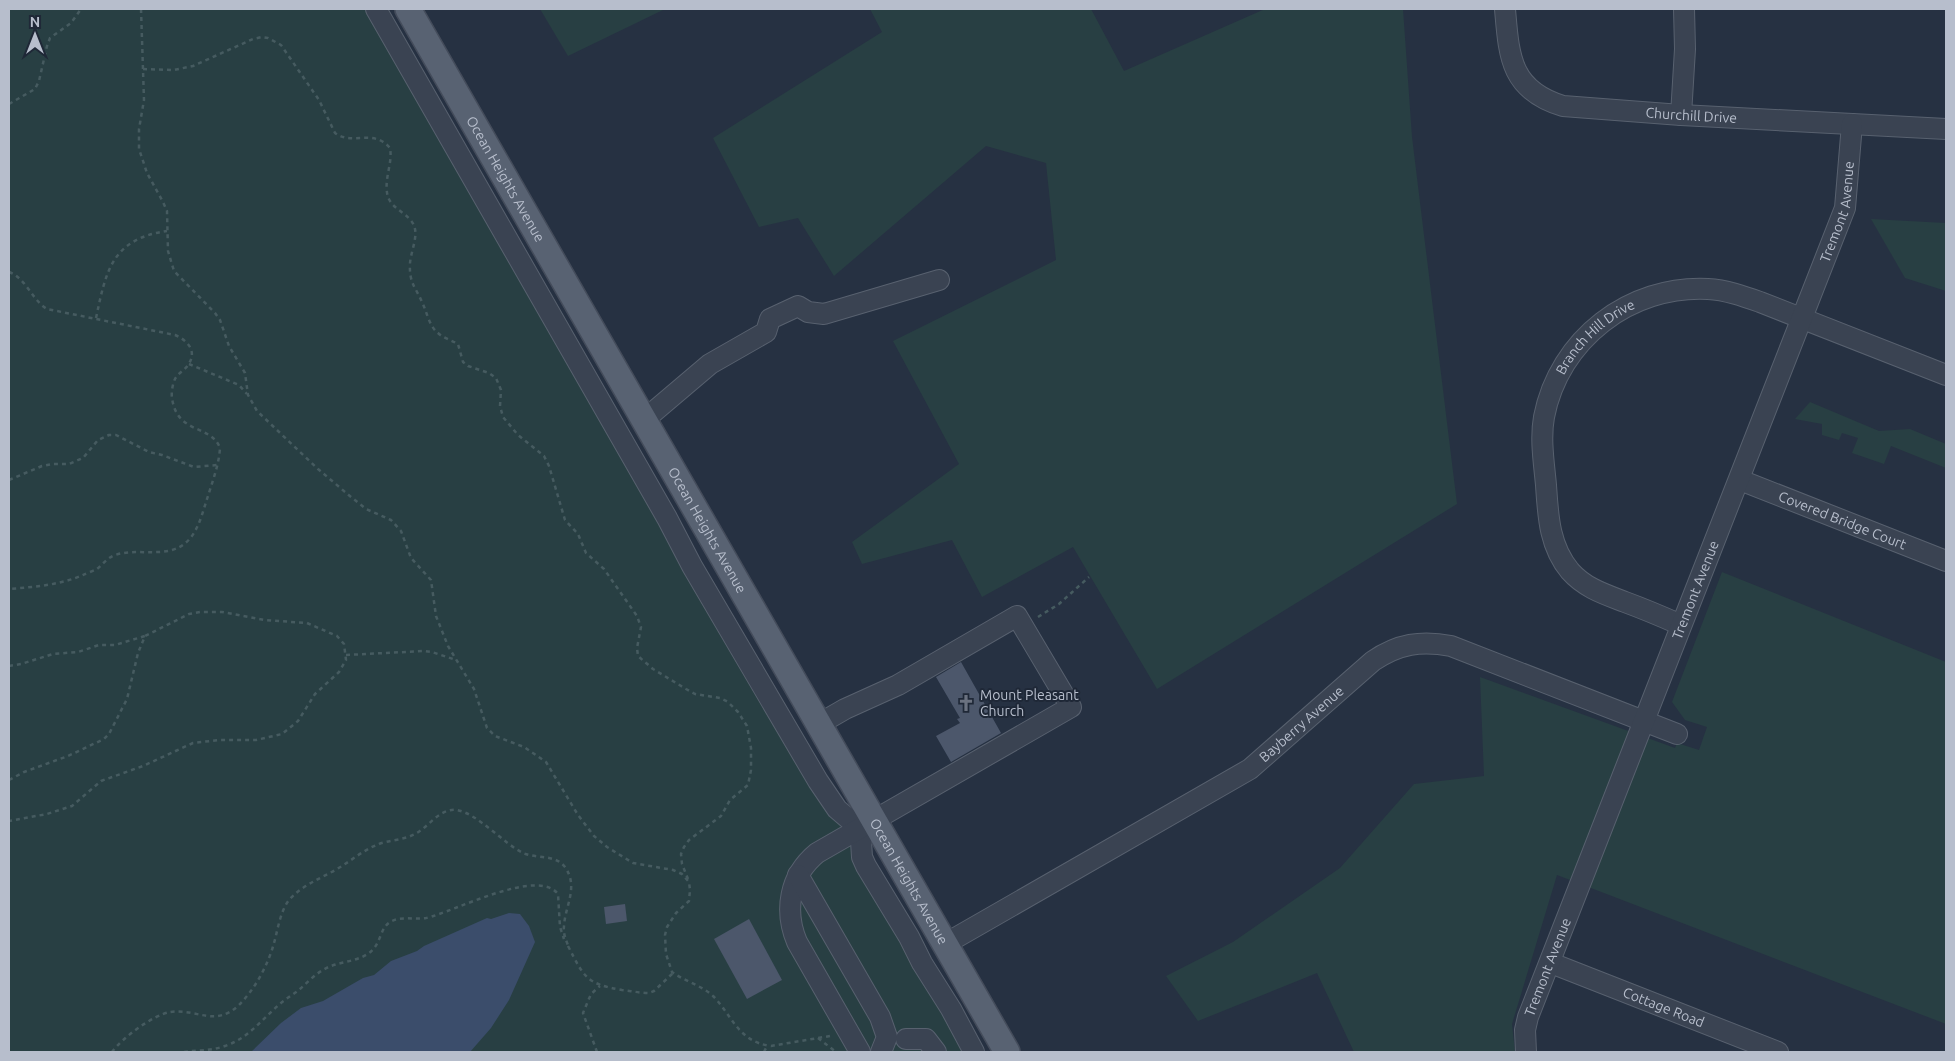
<svg xmlns="http://www.w3.org/2000/svg" width="1955" height="1061" viewBox="0 0 1955 1061" font-family="Ubuntu,sans-serif">
<style>
.green{fill:#283f43}
.water{fill:#3b4d6b}
.building{fill:#4c576b}
.lines{fill:none;stroke-linecap:round;stroke-linejoin:round}
.minor-casing{stroke:#58616f;stroke-width:22}
.major-casing{stroke:#444c5b;stroke-width:28}
.path{stroke:#465b60;stroke-width:2.5;stroke-dasharray:4 4;stroke-linecap:butt}
.minor{stroke:#3a4352;stroke-width:20}
.major{stroke:#586272;stroke-width:25}
.labels{text-anchor:middle;stroke-width:4;stroke-linejoin:round;paint-order:stroke}
.street-label{font-size:14px;fill:#b7becc;stroke:#1f2837}
.poi-label{font-size:14px;fill:#b7becc;stroke:#1f2837;text-anchor:start}
</style>
<rect width="100%" height="100%" fill="#263142"/>
<g class="green">
<path d="M9,9H379L968,1052H9Z"/>
<path d="M540,9H665L568,56Z"/>
<path d="M870,9H1091L1124,71L1265,9H1403L1412,137L1457,504L1157,689L1073,547L982,597L952,540L862,564L852,542L959,464L893,341L1056,260L1046,163L986,146L834,276L798,218L759,227L713,138L882,32Z"/>
<path d="M1871,219L1946,223V291L1905,278Z"/>
<path d="M1810,402L1879,431L1910,429L1946,444V468L1891,446L1884,464L1852,453L1858,438L1842,433L1839,440L1822,435V424L1795,419Z"/>
<path d="M1722,572L1946,662V1024L1557,875L1512,1024L1515,1052H1354L1317,973L1198,1021L1166,976L1233,942L1340,868L1414,784L1484,776L1480,677L1675,748L1677,743L1699,750L1707,727L1685,720L1672,702Z"/>
</g>
<path class="water" d="M509,913L520,914L529,926L535,942L509,1000L491,1028L470,1052H251L281,1023L301,1008L323,1001L363,978L374,975L391,961L417,951L424,946L487,918L491,919Z"/>
<g class="building">
<path d="M961,662L1001,733L951,762L936,736L960,723L957,719L960,718L936,677Z"/>
<path d="M625,904L627,921L606,924L604,907Z"/>
<path d="M749,919L782,980L747,999L714,939Z"/>
</g>
<g class="lines">
<g class="minor-casing">
<g id="minor">
<path d="M376,9L667,518L692,566L818,781L837,809L851,821L856,830L861,841L862,857L866,866L909,937L922,963L951,1009L974,1052"/>
<path id="s1" d="M1505,9C1509,56 1510,90 1563,106L1681,115L1946,129"/>
<path d="M1681,115L1685,49L1684,9"/>
<path d="M644,420L710,364L766,332L770,319L798,306L808,312L824,314L939,280"/>
<path id="s2" d="M1740,480L1946,561"/>
<path id="s3" d="M1681,625C1663,617 1644,609 1625,602C1604,594 1585,588 1570,571C1549,546 1548,515 1546,485C1544,463 1540,439 1544,417C1559,339 1630,285 1708,289C1726,290 1743,296 1760,302L1946,375"/>
<path d="M819,724L845,709L898,685L1017,616L1071,707L817,853C789,876 784,911 797,942L860,1052"/>
<path d="M798,875L880,1017L887,1037L881,1052"/>
<path id="s4" d="M945,944L1250,769L1373,661C1398,644 1421,640 1451,646L1677,734"/>
<path id="s5" d="M1551,963L1778,1052"/>
<path d="M906,1039H926L936,1052"/>
<path id="s6" d="M1526,1052L1525,1030L1528,1017L1845,208L1852,124"/>
</g>
</g>
<g class="major-casing">
<g id="major">
<path id="s7" d="M408,9L1007,1052"/>
</g>
</g>
<g class="path">
<path d="M141,9L144,100L139,129V149L147,173L163,202L167,211L168,251L174,271L215,313L220,320L229,346L245,373L248,395L257,411L318,469L351,497L366,509L391,520L401,531L411,558L431,580L436,616L448,646L474,689L487,728L495,736L524,747L546,762L578,815L594,836L607,847L633,863L673,870L682,874L689,882L690,890L689,901L676,913L667,927L665,935L666,954L672,972C684,981 701,985 713,996C732,1015 738,1042 771,1046L830,1036"/>
<path d="M143,69L174,70L193,66L253,39L262,37L268,38L281,45L319,100L335,133C353,146 373,128 390,148C393,164 383,180 388,197C393,211 412,214 415,229C417,239 411,252 410,263C409,283 415,286 422,302C427,312 429,326 438,333C443,338 451,340 458,344L463,362L468,366L489,373L496,378L501,390L500,406L503,417L518,435L544,456L549,466L565,520L578,534L586,553L604,569L637,616L641,627L637,648L638,656L653,669L686,689L695,694L720,698L728,702L738,712L747,726L751,748V770L748,785L730,800L721,816L689,840L684,847L681,854L682,864L688,879"/>
<path d="M9,104L35,89L39,81L47,46L50,38L71,23L81,9"/>
<path d="M9,272C26,278 32,300 47,309L175,335C187,340 198,351 188,365C185,370 178,373 175,379C173,383 171,392 172,398C177,435 211,424 220,448C219,464 213,480 208,496C201,516 197,543 172,550C154,555 133,549 115,555C107,558 103,564 97,569C93,571 87,573 83,575C60,585 34,587 9,589"/>
<path d="M96,318C106,272 111,239 167,231"/>
<path d="M189,364L239,385L247,394"/>
<path d="M9,480L42,466L52,464H69L83,458L98,440L109,435H116L149,452L162,455L194,467L217,465"/>
<path d="M1038,617L1059,604L1089,577"/>
<path d="M346,655L424,651L432,652L456,660"/>
<path d="M9,666L21,664L53,654L78,652L99,645H115L145,636"/>
<path d="M9,780L24,772L68,756L104,739L109,734L127,699L138,653L145,636L189,614L200,612H222L264,620L307,623L337,636L344,644L346,660L339,672L315,694L298,721L282,734L256,740H219L193,743L143,766L101,781L72,806L47,814L9,821"/>
<path d="M568,946C584,977 586,984 622,990C631,991 640,993 649,993L654,991L673,973"/>
<path d="M818,1038L836,1052"/>
<path d="M112,1052C122,1038 153,1015 170,1012C196,1008 215,1028 239,1005C255,989 268,965 274,943C278,929 280,912 289,900C302,885 320,879 337,869C351,861 363,850 379,844C390,840 404,840 415,834C429,827 439,808 457,810C478,814 503,843 523,853C537,859 555,854 565,867C579,887 565,906 564,926C563,934 566,940 569,948"/>
<path d="M184,1052C197,1050 211,1051 225,1046C249,1038 262,1019 281,1003C287,998 294,994 300,989C307,983 314,975 323,970C337,961 355,963 369,953C382,944 379,927 392,921C402,916 415,920 426,918C454,912 537,867 558,894L560,927L564,939"/>
<path d="M597,1052L583,1013L591,994L600,986"/>
<path d="M764,1052L767,1046"/>
</g>
<use href="#minor" class="minor"/>
<use href="#major" class="major"/>
</g>
<defs>
<g id="church-bare" transform="scale(1.35)"><path d="M-1.2-6h2.4v3.5h3.3v2.4h-3.3V6h-2.4V-.1h-3.3v-2.4h3.3Z" fill="#6b7280" stroke="#1f2837" stroke-width="2.5" paint-order="stroke"/></g>
</defs>
<g fill-rule="evenodd">
<use href="#church-bare" x="966" y="703"/>
</g>
<g class="labels">
<g class="street-label">
<text dy="5" stroke="none"><textPath href="#s1" startOffset="252">Churchill Drive</textPath></text>
<text dy="5" stroke="none"><textPath href="#s7" startOffset="196">Ocean Heights Avenue</textPath></text>
<text dy="5" stroke="none"><textPath href="#s6" startOffset="899">Tremont Avenue</textPath></text>
<text dy="5" stroke="none"><textPath href="#s3" startOffset="382">Branch Hill Drive</textPath></text>
<text dy="5" stroke="none"><textPath href="#s2" startOffset="110">Covered Bridge Court</textPath></text>
<text dy="5" stroke="none"><textPath href="#s7" startOffset="601">Ocean Heights Avenue</textPath></text>
<text dy="5" stroke="none"><textPath href="#s6" startOffset="494">Tremont Avenue</textPath></text>
<text dy="5" stroke="none"><textPath href="#s4" startOffset="420">Bayberry Avenue</textPath></text>
<text dy="5" stroke="none"><textPath href="#s7" startOffset="1006">Ocean Heights Avenue</textPath></text>
<text dy="5" stroke="none"><textPath href="#s6" startOffset="89">Tremont Avenue</textPath></text>
<text dy="5" stroke="none"><textPath href="#s5" startOffset="121">Cottage Road</textPath></text>
</g>
<g class="poi-label">
<text x="980" y="700">Mount Pleasant<tspan x="980" dy="16">Church</tspan></text>
</g>
</g>
<rect width="1955" height="1061" fill="none" stroke="#b7becc" stroke-width="20"/>
<g transform="translate(35 35)" stroke="#1f2837" stroke-width="4" paint-order="stroke">
<path d="M0-4L9 19L0 12L-9 19Z" fill="#b7becc"/>
<text y="-8" font-size="14" font-weight="bold" text-anchor="middle" fill="#b7becc">N</text>
</g>
</svg>
